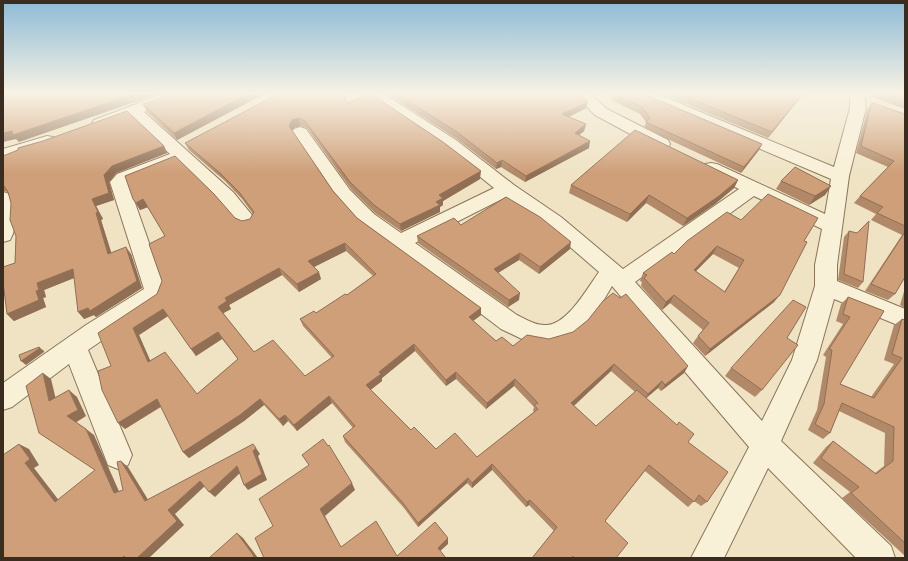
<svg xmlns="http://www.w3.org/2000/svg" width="908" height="561" viewBox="0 0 908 561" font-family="Merriweather,serif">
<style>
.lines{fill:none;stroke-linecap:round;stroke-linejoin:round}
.minor-casing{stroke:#8a755a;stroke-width:2}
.minor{fill:#f9f0d8;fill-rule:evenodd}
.wall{fill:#b18968;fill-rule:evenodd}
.shaded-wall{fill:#906f55}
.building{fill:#ce9f79;stroke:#906f55;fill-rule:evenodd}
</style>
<rect width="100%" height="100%" fill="#efe3c4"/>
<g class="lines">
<g class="minor-casing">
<g id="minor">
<path d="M163,94H185L183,97L144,112L233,192L256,220L253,225L246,227L239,225L219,200L179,162L128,183L162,280L166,288L161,300L88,350L132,455L128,465L118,469L108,465L69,364L12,407L3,410V383L86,325L144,289L110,182L117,174L170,154L131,117L106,126L100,128L94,126L92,123L94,120Z"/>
<path d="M366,94H384L456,140L514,185L561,217L623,269L739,189L705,172L702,168L705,164L711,163L717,164L825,214L831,179L638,97L636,94H657L834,167L850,108V94H864L866,108L849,176L837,265V281L905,309V328L834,299L817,360L781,441L891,546L895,558H856L768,468L724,558H691L749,447L612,286L599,308L585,326L570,338L547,345L524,340L501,329L426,272L360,224L336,198L292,132L294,129L300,127L306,129L350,190L374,214L401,233L494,188L444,148L368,97ZM754,196L822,229L815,265V286L792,360L762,421L635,282ZM506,197L547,227L599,272C588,287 568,324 547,325C537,326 527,320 517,315L415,243Z"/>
<path d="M574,94H590L607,109L668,140L670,144L668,148L662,149L656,148L595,115Z"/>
<path d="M47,136L53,137L55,141L53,145L3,159V149Z"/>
<path d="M3,192L10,194C18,207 18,226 10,240L3,242Z"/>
</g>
</g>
<use href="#minor" class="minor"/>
</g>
<g class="wall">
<path d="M172,94H264L177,140L147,112L143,104Z"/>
<path d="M387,94H579L586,108L569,117L586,124L584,131L579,135L589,148L525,182L501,167L496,169L457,139Z"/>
<path d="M613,94L762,144L759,150L741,173L644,128L646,122L640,114L611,100Z"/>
<path d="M662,94H803L768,138Z"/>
<path d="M872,94H905V109L872,97Z"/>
<path d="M348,103L480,179L443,201V205L440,207V212L401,231L375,213L351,189L307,128L300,126L294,128L292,130L333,191L357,218L481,308V315L473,321L496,341L513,346L688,366L684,373L661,391L658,388L646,398L688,442L707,502L701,506L694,501L688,507L645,471L605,521L616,558H532L554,531L529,505L526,507L492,470L472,488L467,483L418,527L404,508L345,442L343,436L353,428L332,403L297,431L288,421L283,426L264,405L244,421L189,458L183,452L161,407L125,429L111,366L157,294L162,281L165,236L148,207L140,210L133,199L235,218L242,221L250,219L253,214L242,199L225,181L189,150L185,143ZM346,251L373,276L347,295L316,313L300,319L303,326L332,358L305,376L254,352L223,313L231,309L229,305L282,275L299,292L321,279L314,267ZM168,316L196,356L222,339L238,359L197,394L150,361L139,335ZM415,351L446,386L456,379L486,409L514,386L534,407L533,411L534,412L477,457L436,449L411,430L370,390L382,381V378ZM611,371L635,392L596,426L574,406Z"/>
<path d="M871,104L905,114V277L895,294L888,300L865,291L902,235L871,220L876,214L854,203L860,196L888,167L856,153L867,111Z"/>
<path d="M164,146L167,153L116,173L109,182L114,200L96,206L103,219L101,220L111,253L131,254L142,288L96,317L94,315L84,319L74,278L44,290L46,297L43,298L46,307L14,321L7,314L15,263L16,236L11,203L8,192L3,191V156Z"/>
<path d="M738,180L734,188L715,204L683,226L646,203L627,222L569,193L571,185Z"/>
<path d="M781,181L831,186L825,195L809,205L776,189Z"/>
<path d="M741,220L804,241L774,302L705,356L693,343L698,336L703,330L670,303L662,310L641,286L642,282L640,281L643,273L674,254ZM713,254L739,268L724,292L696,271Z"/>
<path d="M461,225L570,249L539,274L519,260L498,273L519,300L508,307L418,243L417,236Z"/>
<path d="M849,231L863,282L858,288L838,280L844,237Z"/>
<path d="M905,288V308L900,305Z"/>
<path d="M848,297L884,311L840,384L871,397L894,364L884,360L894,325L902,319L905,320V556L842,498L850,492L813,463L826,447L833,441L875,473L884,466L885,433L839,411L830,433L823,439L808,430L817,410L826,357L823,355L843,324L836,321L841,304Z"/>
<path d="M787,338L762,390L755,397L725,376L731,368Z"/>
</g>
<g class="shaded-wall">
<path d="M134,94H158L19,142L16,139L3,142V133Z"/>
<path d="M248,94H264L177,140L174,133Z"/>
<path d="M802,94H803L768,138L772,132Z"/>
<path d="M588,102L586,108L561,121L562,114Z"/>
<path d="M299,118L300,126L294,128L291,133L289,126L292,120Z"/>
<path d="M586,124L584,131L573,140L575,133Z"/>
<path d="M590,141L589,148L525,182L526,176Z"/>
<path d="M762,144L759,150L741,173L744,167Z"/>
<path d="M164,146L167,153L116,173L109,182L114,200L96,206L103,219L101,220L114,261L108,254L92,199L104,175L112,166Z"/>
<path d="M502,160L501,167L496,169L497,163Z"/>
<path d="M481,171L480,179L443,201V205L440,207V212L401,231L400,224L439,195Z"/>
<path d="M738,180L734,188L715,204L683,226L687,218Z"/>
<path d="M831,186L825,195L809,205L815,196Z"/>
<path d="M649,195L646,203L627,222L630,214Z"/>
<path d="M143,199L148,207L140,210L136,203Z"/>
<path d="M571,242L570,249L539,274L540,267Z"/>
<path d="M345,243L346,251L310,269L308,261Z"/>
<path d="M717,246L713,254L690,277L694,270Z"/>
<path d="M126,247L131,254L142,288L96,317L94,315L84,319L78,312Z"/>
<path d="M520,253L519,260L493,276L494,269Z"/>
<path d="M279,268L282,275L229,305L231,309L222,314L218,307L225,298Z"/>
<path d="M73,269L79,276L44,290L46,297L43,298L46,307L14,321L7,314L36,291L37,283Z"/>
<path d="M319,272L321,279L299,292L297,284Z"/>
<path d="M520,293L519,300L508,307L509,300Z"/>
<path d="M674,295L670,303L662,310L666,302Z"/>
<path d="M780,295L774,302L705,356L710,349Z"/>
<path d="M481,308V315L469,324V317Z"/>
<path d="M163,309L168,316L139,335L154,369L148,362L133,328Z"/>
<path d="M218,332L222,339L196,356L191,349Z"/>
<path d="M414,344L415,351L382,378V381L368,392L366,385L379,372Z"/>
<path d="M39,347L44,351V352L26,365L21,361Z"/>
<path d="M614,364L611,371L569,410L571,403Z"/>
<path d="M688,366L684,373L661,391L665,385Z"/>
<path d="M456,372V379L446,386V380Z"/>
<path d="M43,373L51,379L58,408L49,401Z"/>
<path d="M515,379L514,386L486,409L487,403Z"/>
<path d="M662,381L658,388L644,400L648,394Z"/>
<path d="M69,390L77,397L86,416L75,423L67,416Z"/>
<path d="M329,396L332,403L297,431L294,425Z"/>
<path d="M157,399L163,405L125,429L118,423Z"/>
<path d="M260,399L264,405L244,421L189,458L183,452Z"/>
<path d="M285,415L288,421L283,426L279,419Z"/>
<path d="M86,429L94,435L122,498L114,493Z"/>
<path d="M19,444L29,449L39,465L34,468L64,507L55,502L25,463Z"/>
<path d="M256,448L260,454L258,456L267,480L248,490L244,485L253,451Z"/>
<path d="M121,461L128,467L152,506L145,501Z"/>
<path d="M492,464V470L472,488V483Z"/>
<path d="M237,466L242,471L215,497L209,492Z"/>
<path d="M468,478L467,483L418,527V523Z"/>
<path d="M200,481L205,486L175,514L184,525L149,558H137L168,510Z"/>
<path d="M352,483L355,490L325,516L344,553L341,547L320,509Z"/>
<path d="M530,500L529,505L526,507L527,502Z"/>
<path d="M237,533L243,538L258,558H252Z"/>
<path d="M448,538V544L438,553V548Z"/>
</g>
<g class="building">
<path d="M3,94H134L13,135L12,131L3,133Z"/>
<path d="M172,94H248L174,133L143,104Z"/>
<path d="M278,94H343L348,103L367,94H371L443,142L481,171L439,195L443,198L436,202L440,205L400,224L374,205L350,182L305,121L299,118L292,120L289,126L333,191L357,218L481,308L469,317L496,341L502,337L513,346L527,335L549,339L573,332L588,320L603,301L613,293L620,298L626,294L688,366L665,385L662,381L648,394L614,364L571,403L596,426L637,390L677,425L679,422L694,434L688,442L728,472L707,502L699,495L694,502L649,465L605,521L628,543L616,558H575L573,556L572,558H532L557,527L530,500L527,502L492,464L472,483L468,478L418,523L403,503L343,436L355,426L329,396L294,425L285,415L279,419L260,399L240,415L183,452L157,399L118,423L102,390L98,371L111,366L98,333L157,294L162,281L149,244L165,236L143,199L136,203L133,199L125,176L175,156L214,194L235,218L242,221L250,219L254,212L239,192L221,174L185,143ZM345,243L376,274L347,295L345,294L316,313L314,311L300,319L334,356L305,376L273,340L254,352L218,307L227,301L225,298L279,268L297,284L319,272L308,261ZM163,309L191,349L218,332L238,359L197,394L165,352L148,362L133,328ZM414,344L446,380L456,372L487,403L515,379L538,403L534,405L538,409L477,457L455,433L436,449L414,427L411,430L366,385L381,374L379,372Z"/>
<path d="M397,94H579L588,102L562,114L586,124L575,133L590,141L526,176L502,160L497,163L457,132Z"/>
<path d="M613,94H644L762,144L744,167L646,122L650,118L642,107Z"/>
<path d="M679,94H802L772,132Z"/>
<path d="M887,94H905V101Z"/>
<path d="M873,103L905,114V226L877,213L883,207L860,196L894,161L861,146L871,104Z"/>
<path d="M127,111L164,146L112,166L104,175L109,193L92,199L98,212L96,213L108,254L126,247L137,281L90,311L88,308L78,312L73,269L37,283L39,290L36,291L39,300L7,314L3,282V267L15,263L16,236L10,220L11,203L8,192L4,186L3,185V156L18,150V148L43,141Z"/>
<path d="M635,130L738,180L719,196L687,218L649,195L630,214L571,185Z"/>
<path d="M795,167L831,186L815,196L781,181Z"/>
<path d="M768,194L818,218L804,241L807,242L780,295L710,349L698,336L709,323L674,295L666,302L644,278L647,275L643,273L672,252L674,254L687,241L727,212L741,220ZM717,246L744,260L725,292L694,270Z"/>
<path d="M506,197L540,217L571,242L540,267L520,253L494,269L520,293L509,300L417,236L454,218L461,225Z"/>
<path d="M869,221L863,282L844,274L849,231L857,233Z"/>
<path d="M905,232V277L895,294L871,284Z"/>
<path d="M848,297L884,311L840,384L874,398L902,358L892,354L902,319L905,320V543L851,493L859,487L821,458L833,441L876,474L893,461L894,427L842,403L830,433L815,424L824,404L832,350L829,349L850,317L843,314Z"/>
<path d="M793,300L806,307L787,338L798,345L762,390L731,368Z"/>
<path d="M39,347L40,348L21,361L19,355Z"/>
<path d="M43,373L49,401L69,390L78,410L67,416L86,429L114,493L123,490L117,462L121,461L145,501L253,444L256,448L253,451L262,474L244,485L237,466L209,492L200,481L168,510L177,521L137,558H126L124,556L122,558H3V455L19,444L30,459L25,463L55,502L95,470L39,433L26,386Z"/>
<path d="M323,439L328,446L329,445L352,483L320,509L341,547L376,521L397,556L435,522L448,538L438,548L446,558H264L255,538L273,526L259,499L309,465L302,455Z"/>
<path d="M237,533L254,556L252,558H209Z"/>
</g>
<linearGradient id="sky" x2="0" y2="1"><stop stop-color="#8dbad6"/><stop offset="0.54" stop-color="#f8f2e4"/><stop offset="1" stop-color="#f8f2e4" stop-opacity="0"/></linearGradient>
<rect width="908" height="173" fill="url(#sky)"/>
<rect width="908" height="561" fill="none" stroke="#3a2c1e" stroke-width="8"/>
</svg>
